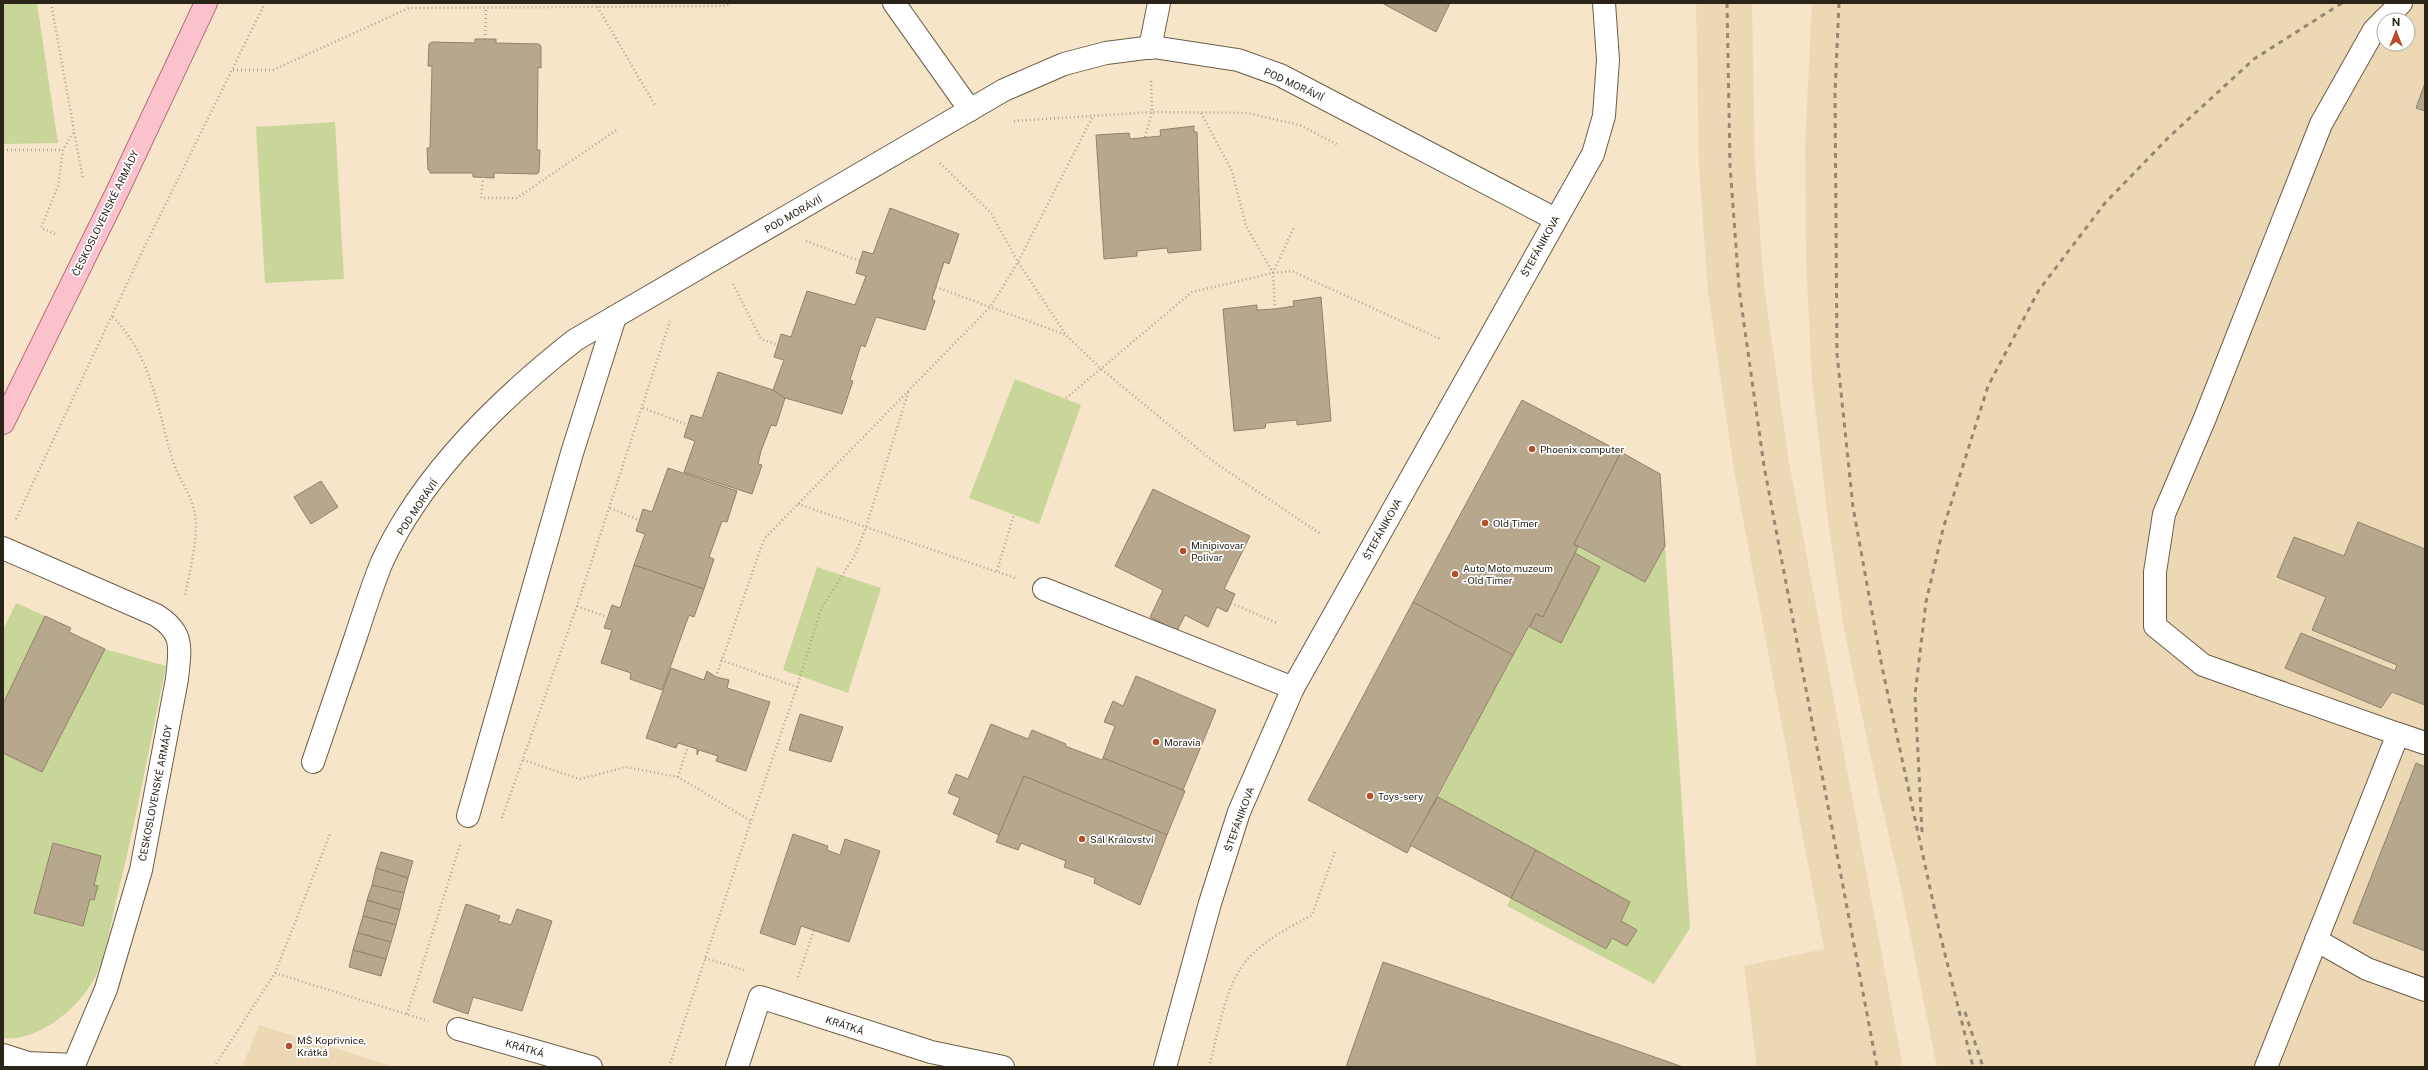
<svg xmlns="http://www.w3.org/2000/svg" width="2428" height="1070" viewBox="0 0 2428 1070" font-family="'Public Sans',sans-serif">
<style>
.built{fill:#edd8b6;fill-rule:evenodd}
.green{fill:#c9d69a}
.building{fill:#b7a78d;stroke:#918168}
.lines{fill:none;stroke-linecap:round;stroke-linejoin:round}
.minor-casing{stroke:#6c5e45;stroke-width:24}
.major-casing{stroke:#b06f79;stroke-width:24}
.path{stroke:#b2a48e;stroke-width:2.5;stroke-dasharray:1 3;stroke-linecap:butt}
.minor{stroke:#fff;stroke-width:22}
.major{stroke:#fbc1cd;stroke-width:22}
.rail{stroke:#948874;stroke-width:3;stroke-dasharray:5 5;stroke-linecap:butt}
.poi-dot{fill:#b64e2a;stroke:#fff;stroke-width:1.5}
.labels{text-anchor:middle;stroke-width:3.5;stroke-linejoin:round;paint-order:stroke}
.street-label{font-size:10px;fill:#2a2419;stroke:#fff}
.poi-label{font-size:10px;fill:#2a2419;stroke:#fff;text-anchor:start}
</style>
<rect width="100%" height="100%" fill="#f6e5c9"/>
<g class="built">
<path d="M1696,3H1752L1755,164L1764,286L1789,462L1903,1067H1757L1744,966L1824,949L1734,471L1708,292L1699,167Z"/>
<path d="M1812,3H2425V1067H1937L1902,893L1872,763L1844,629L1828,520L1812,380L1806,262L1805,145ZM2384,20H2408V44H2384Z"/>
<path d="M259,1025L396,1067H242Z"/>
</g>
<g class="green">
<path d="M3,3H37L58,143L3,144Z"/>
<path d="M335,122L344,279L265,283L256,127Z"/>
<path d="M1015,379L1081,405L1039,524L969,498Z"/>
<path d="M1665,546L1690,928L1654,984L1507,906L1511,898L1606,949L1612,938L1627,946L1637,930L1621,921L1630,902L1438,797L1513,655L1530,627L1561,643L1600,567L1575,553L1578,547L1645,582Z"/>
<path d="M817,567L881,588L848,693L783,670Z"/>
<path d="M16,603L45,616L3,704V630Z"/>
<path d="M105,649L166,666C150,743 136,821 117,897C111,921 107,950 97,973C84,1004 39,1043 3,1038V753L42,772Z"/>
</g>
<g class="building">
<path d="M1382,3H1450L1436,32Z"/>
<path d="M475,39H496V43L539,44L541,46V68L538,67L537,150H540L539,172L537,174L494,173V178L473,177V173H430V170H428L427,148H430L432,66H428L429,44L432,42L475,43Z"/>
<path d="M2425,83V111L2416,108Z"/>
<path d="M1194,126V132H1197L1201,250L1168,253L1167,248L1137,251V256L1104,259L1096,135L1129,133L1130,139L1161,136L1160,130Z"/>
<path d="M890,208L959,234L949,264L944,262L932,299L935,301L925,330L876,317L865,347L861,345L850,380L853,381L842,414L785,398L773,390L784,360L774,357L781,334L791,337L807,291L855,305L866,276L856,273L863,251L873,254Z"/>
<path d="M1321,297L1331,421L1297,425V420L1266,423L1265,428L1234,431L1223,309L1257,305V310L1275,309L1294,306L1293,301Z"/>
<path d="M718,372L773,390L785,398L776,426L771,425L761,451L758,464L762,465L752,494L684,472L695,441L684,437L691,415L702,418Z"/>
<path d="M1522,400L1621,452L1574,544L1578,547L1543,617L1536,614L1513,655L1413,602Z"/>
<path d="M1621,452L1660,474L1665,546L1645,582L1574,544Z"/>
<path d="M668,468L737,491L727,522L722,521L709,557L714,559L704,589L634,565L645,534L636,531L643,509L652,512Z"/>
<path d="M321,481L338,507L311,524L294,497Z"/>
<path d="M1153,489L1250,536L1224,589L1235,594L1227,612L1217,607L1208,627L1185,615L1177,631L1150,617L1163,590L1115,566Z"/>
<path d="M2358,522L2425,549V705L2392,692L2381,708L2285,668L2301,633L2395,671L2397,665L2312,630L2326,597L2277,577L2294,537L2344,556Z"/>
<path d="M1575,553L1600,567L1561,643L1530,627L1536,614L1543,617Z"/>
<path d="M634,565L704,589L694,617L689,615L662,690L630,679L631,673L601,663L612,630L604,628L612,605L620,608Z"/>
<path d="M1413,602L1513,655L1407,853L1308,800Z"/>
<path d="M45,616L71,628L69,632L105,649L42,772L3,753V704Z"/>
<path d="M671,668L704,680L707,671L716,677L729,680L727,688L770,702L746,771L716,761L718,756L699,750L697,755V749L678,743L676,748L646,738Z"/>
<path d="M1136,676L1216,710L1183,790L1103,758L1115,726L1104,722L1113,701L1123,706Z"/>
<path d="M800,714L843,727L831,762L789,750Z"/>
<path d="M991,724L1028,739L1032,730L1066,744L1065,746L1102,760L1103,758L1185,791L1167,835L1024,776L999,835L953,814L960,798L948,793L956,774L968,779Z"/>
<path d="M2416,763L2425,767V951L2353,923Z"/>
<path d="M1024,776L1167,835L1140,905L1094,883L1095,878L1064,867L1066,861L1021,843L1018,850L996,842Z"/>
<path d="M1438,797L1536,850L1511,898L1410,845Z"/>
<path d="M793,834L828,846L827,850L840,855L845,839L880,851L849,942L801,926L795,945L760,933Z"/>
<path d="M53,843L101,856L94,885L98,886L94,900L90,899L83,926L34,913Z"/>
<path d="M1536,850L1630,902L1621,921L1637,930L1627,946L1612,938L1606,949L1511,898Z"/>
<path d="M381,852L413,861L408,878L376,868Z"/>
<path d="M376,868L408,878L404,893L372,885Z"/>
<path d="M372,885L404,893L400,910L367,900Z"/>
<path d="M367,900L400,910L396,925L363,916Z"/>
<path d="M466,904L500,916L498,921L511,925L517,909L552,921L522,1011L473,997L468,1014L433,1002Z"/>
<path d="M363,916L396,925L391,942L358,933Z"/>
<path d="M358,933L391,942L386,959L353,950Z"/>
<path d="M353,950L386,959L381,976L349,967Z"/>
<path d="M1383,962L1398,967L1683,1067H1346Z"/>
</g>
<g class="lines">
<g class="minor-casing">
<g id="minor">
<path d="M894,3L970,110"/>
<path d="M2384,20L2374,30L2321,124L2205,418L2164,514L2155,572V626L2203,665L2398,734"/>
<path d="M2384,20L2401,3"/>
<path d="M1150,48L1159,3"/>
<path d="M3,548L156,615C185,633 180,648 177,679L141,870L106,989L74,1065L28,1063L3,1055"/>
<path d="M1044,589L1293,688"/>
<path d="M313,762C327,720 342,678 356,636C364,612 372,586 382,562C422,474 500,399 575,340L1004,90L1064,64L1106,53L1153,47L1238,60L1280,75L1555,219"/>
<path d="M468,816L572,453L615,317"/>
<path d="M2316,940L2367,969L2425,990"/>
<path d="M458,1029L591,1067"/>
<path d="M737,1067L760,997L931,1052L1003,1067"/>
<path d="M1165,1067L1210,903L1239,812L1293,688L1593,154L1604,116L1608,60L1604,3"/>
<path d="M2266,1067L2398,734L2425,743"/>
</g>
</g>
<g class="major-casing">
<path id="major" d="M3,423L118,190L206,3"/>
</g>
<g class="path">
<path d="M51,3L83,180"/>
<path d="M597,3V6L656,107"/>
<path d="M485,39L486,7"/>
<path d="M233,70H273L409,8L726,6L731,3"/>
<path d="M1201,113L1232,171L1246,226L1273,273L1275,309"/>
<path d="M1014,121L1152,112L1247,113L1300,125L1338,145"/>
<path d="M1145,137L1152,112L1151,79"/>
<path d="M3,150H63"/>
<path d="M940,163L991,213L1018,262L1066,335L1100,368L1214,462L1322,535"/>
<path d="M483,177L481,198H517L618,129"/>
<path d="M55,234L41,228L58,186L63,150L74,131"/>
<path d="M806,241L860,261"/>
<path d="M1273,273L1294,227"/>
<path d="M733,284L761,339L778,345"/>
<path d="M936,287L1066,335"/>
<path d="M113,317C154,360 156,407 173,461C179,480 192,495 195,515C199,538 189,573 185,596"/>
<path d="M1066,398L1192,292L1273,273L1292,271L1440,339"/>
<path d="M643,408L688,425"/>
<path d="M798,504L1015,578"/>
<path d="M610,508L639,520"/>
<path d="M16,519L141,254L265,3"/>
<path d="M997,571L1014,514"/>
<path d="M1231,603L1277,623"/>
<path d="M577,606L607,617"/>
<path d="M721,660L797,687L751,821"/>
<path d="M716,677L764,539L991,306L1018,262L1093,116"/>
<path d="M797,687L821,609L855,555L866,527L909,390"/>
<path d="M523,760L580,779L626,767L678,777L751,821L669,1067"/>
<path d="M678,777L688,746"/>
<path d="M502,818L577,606L670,321"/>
<path d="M705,958L744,970"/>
<path d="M275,973L428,1021"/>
<path d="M798,977L814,930"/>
<path d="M407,1014L460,845"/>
<path d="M214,1067L275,973L330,834"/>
<path d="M1209,1067C1217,1038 1223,998 1238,973C1253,945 1287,929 1312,915L1335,851"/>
</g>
<use href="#minor" class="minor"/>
<use href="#major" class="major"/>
<g class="rail">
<path d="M1727,3L1730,165L1739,288L1764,466L1877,1067"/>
<path d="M1839,3L1835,93L1837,354L1853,507L1882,667L1940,934L1973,1067"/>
<path d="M1922,832L1915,695L1926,602L1943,529L1988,386L2039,290L2105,203L2169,137L2254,59L2342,3"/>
<path d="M1965,1012L1983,1067"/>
</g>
</g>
<g class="poi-dot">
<circle cx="1532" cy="449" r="4"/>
<circle cx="1485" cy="523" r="4"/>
<circle cx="1183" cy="551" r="4"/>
<circle cx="1455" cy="574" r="4"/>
<circle cx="1156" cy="742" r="4"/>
<circle cx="1370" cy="796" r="4"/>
<circle cx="1082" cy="839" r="4"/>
<circle cx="289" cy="1046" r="4"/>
</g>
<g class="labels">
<g class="street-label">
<text transform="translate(1294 84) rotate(25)" y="4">POD MORÁVIÍ</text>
<text transform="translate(105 213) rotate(-64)" y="4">ČESKOSLOVENSKÉ ARMÁDY</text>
<text transform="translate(793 214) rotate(-30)" y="4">POD MORÁVIÍ</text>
<text transform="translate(1540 246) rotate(-61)" y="4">ŠTEFÁNIKOVA</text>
<text transform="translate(417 507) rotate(-56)" y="4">POD MORÁVIÍ</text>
<text transform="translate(1382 529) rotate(-61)" y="4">ŠTEFÁNIKOVA</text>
<text transform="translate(155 793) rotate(-79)" y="4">ČESKOSLOVENSKÉ ARMÁDY</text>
<text transform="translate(1239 819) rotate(-70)" y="4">ŠTEFÁNIKOVA</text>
<text transform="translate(845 1025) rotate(18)" y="4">KRÁTKÁ</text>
<text transform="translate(525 1048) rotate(16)" y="4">KRÁTKÁ</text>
</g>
<g class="poi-label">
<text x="1540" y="453">Phoenix computer</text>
<text x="1493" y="527">Old Timer</text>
<text x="1191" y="549">Minipivovar<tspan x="1191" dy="12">Polivar</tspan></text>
<text x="1463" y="572">Auto Moto muzeum<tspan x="1463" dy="12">- Old Timer</tspan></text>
<text x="1164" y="746">Moravia</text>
<text x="1378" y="800">Toys-sery</text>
<text x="1090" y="843">Sál Království</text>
<text x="297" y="1044">MŠ Kopřivnice,<tspan x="297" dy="12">Krátká</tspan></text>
</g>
</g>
<rect width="2428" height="1070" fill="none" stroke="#2a2419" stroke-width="8"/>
<g transform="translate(2396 32)"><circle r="19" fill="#ffffff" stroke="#aaa7a3"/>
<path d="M0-3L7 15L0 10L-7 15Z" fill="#b64e2a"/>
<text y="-6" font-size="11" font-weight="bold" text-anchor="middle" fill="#2a2419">N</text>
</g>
</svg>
